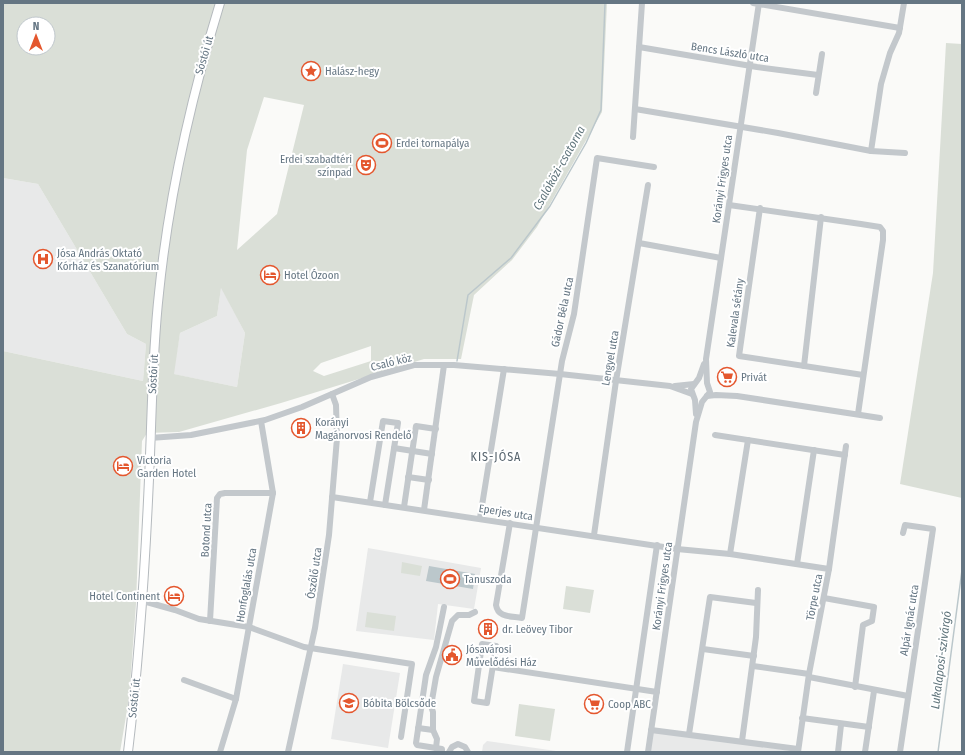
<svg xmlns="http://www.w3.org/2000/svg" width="965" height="755" viewBox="0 0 965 755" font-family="'Fira Sans Condensed',sans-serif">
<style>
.built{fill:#e8e9e9}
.green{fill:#dadfd7;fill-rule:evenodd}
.water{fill:#bbc7cb}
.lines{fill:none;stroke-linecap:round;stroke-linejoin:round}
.stream{stroke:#bbc7cb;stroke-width:1.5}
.major-casing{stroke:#b5babe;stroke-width:10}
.minor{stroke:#c3c8cc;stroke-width:6}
.major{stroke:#fff;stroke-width:8}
.labels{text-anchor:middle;stroke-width:4;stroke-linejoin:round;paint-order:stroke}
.street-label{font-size:11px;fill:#657683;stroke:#fff}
.poi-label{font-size:11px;fill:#657683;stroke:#fff;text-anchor:start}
.water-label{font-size:12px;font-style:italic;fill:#60757c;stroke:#fff}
.neighbourhood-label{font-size:12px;letter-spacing:1px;fill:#57646e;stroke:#fff}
</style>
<rect width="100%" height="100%" fill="#fafaf8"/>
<g class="built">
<path d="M3,178L38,184L127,334L146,344L143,381L3,351Z"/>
<path d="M221,287L245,333L237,387L173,374L180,333L217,316Z"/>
<path d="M368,548L481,568L474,609L438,604L434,640L356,631Z"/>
<path d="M343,664L400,673L388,748L331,739Z"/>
<path d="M651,730L798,752H648Z"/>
<path d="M487,741L556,751V752H482L483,745Z"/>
</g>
<g class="green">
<path d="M3,3H607L602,112L537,227L512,260L474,295L461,359H424L281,403L179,432L147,433L142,441L136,604L129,698L120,752L3,751V351L143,381L146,344L127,334L38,184L3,178ZM24,24H48V48H24ZM264,97L304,105L277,214L237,250L247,150ZM221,288L245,333L237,387L174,374L180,333L217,316ZM371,346V361L324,376L313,371L321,363Z"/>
<path d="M946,43L962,44V498L900,484L933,273Z"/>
<path d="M402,562L422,566L420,576L401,573Z"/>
<path d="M566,586L594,590L590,613L563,609Z"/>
<path d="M367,612L396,616L394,631L365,627Z"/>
<path d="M519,704L555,709L550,741L515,736Z"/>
</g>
<path class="water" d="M429,566L475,574L473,589L426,581Z"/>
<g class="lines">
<g class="stream">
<path d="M457,361L468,295L511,258L550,206L586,143L601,110L605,3"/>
<path d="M938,752L962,570"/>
</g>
<g class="major-casing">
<path id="major" d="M128,752C139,661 145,570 149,479C152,417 152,355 159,293C169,194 191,98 220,3"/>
</g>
<g class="minor">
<path d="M753,3L900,28"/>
<path d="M639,47L757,67L818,75"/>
<path d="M816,93L822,54"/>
<path d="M635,109L778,133L871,151L905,153"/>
<path d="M633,137L642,3"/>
<path d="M871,151L881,84L890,53L899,33L904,3"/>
<path d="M729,205L861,224L880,227L883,231V240L858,414"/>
<path d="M760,208L739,356L863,375"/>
<path d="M639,243L721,258"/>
<path d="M804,366L821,217"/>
<path d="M675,386L694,384"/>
<path d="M707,396L716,395L737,396L880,418"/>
<path d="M696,414L695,400L691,389L699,378L704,364"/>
<path d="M715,435L845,455"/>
<path d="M150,438L191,435L265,420L302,407L371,377L414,365H454L560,374L670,386L692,394"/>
<path d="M394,448L432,454"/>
<path d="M408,477L429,480"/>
<path d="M332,497L677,549L730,554L829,569"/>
<path d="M370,502L383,421L398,423L385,505"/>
<path d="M404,507L416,426L436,429"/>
<path d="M424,510L444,365"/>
<path d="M480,518L504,369"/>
<path d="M510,523L496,605C498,618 511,616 522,618L562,361L574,314L597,158L654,167"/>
<path d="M594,535L616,381L648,185"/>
<path d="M730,554L748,440"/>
<path d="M797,564L814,450"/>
<path d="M824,598L874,607L872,621L863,625L855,687"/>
<path d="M143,601L175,610L199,619L249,627L304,647L412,664L401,737"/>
<path d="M210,621L217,498L220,494L225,493H273"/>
<path d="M482,644L496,646L487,703L474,701Z"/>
<path d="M703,649L754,656"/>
<path d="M753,666L809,674"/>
<path d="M493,667L657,692"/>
<path d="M809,677L908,696"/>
<path d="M184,680L236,699"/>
<path d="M802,718L869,727"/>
<path d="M418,728L433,730"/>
<path d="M651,730L798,749"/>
<path d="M689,734L710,597L756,603"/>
<path d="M742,741L756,637L758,590"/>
<path d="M436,748L437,739L433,730V712L431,706L436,677L452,621L458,615H469L475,612"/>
<path d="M220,752L236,699L273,493L261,421"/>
<path d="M288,752L315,628L329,535L337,438L336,405L332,394"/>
<path d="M442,752V749L417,745L416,743L426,675L436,647L444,607"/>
<path d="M449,752L452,747L458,744L465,747L468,752"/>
<path d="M627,752L657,545"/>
<path d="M648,752L696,422L702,402L710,392L707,383L706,359L759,3"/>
<path d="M798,752L809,674L829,569L846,446"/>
<path d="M838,752L841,725"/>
<path d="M865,752L874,691"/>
<path d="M900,752L933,529L905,525L903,533"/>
</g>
<use href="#major" class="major"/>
</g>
<defs>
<g id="sight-ring" transform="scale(1)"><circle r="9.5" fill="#fff" stroke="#e4572e" stroke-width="1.5"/><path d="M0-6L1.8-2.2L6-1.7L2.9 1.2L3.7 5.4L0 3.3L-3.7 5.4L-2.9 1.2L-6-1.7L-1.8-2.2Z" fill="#e4572e"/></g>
<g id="stadium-ring" transform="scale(1)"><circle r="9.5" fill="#fff" stroke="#e4572e" stroke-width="1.5"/><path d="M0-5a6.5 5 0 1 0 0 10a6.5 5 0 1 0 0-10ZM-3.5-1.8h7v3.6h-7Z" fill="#e4572e"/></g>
<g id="theatre-ring" transform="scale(1)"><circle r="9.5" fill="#fff" stroke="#e4572e" stroke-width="1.5"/><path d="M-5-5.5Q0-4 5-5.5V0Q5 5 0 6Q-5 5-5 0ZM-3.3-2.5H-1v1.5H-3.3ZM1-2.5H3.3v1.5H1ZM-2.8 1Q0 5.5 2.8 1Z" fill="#e4572e"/></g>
<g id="hospital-ring" transform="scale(1)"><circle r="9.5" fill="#fff" stroke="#e4572e" stroke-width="1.5"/><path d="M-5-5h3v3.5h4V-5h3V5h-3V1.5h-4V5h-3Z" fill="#e4572e"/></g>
<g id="hotel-ring" transform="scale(1)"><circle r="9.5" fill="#fff" stroke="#e4572e" stroke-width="1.5"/><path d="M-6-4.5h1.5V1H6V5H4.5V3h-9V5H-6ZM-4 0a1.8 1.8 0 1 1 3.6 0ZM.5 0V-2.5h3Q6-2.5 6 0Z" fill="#e4572e"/></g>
<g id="supermarket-ring" transform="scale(1)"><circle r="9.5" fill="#fff" stroke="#e4572e" stroke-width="1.5"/><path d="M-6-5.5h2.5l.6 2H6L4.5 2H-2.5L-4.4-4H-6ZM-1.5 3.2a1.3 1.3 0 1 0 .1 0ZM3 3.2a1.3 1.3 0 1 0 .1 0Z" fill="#e4572e"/></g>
<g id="building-ring" transform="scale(1)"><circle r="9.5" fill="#fff" stroke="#e4572e" stroke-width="1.5"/><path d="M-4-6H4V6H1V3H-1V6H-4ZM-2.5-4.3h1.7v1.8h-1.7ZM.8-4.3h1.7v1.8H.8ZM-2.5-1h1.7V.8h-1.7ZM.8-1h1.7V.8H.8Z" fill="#e4572e"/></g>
<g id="civic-ring" transform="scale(1)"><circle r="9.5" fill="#fff" stroke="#e4572e" stroke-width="1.5"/><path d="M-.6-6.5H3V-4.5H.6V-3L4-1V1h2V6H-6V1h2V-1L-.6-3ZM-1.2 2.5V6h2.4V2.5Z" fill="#e4572e"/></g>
<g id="school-ring" transform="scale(1)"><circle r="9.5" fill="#fff" stroke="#e4572e" stroke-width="1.5"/><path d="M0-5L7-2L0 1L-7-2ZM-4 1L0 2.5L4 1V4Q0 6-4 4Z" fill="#e4572e"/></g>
</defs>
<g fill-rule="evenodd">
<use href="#sight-ring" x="311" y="71"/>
<use href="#stadium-ring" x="382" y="143"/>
<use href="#theatre-ring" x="366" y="165"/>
<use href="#hospital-ring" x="43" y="259"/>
<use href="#hotel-ring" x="270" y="275"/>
<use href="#supermarket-ring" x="727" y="377"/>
<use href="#building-ring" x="301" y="428"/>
<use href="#hotel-ring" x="123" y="466"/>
<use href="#stadium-ring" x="450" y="579"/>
<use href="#hotel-ring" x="174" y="596"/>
<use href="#building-ring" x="488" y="629"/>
<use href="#civic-ring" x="452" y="655"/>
<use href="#school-ring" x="349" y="703"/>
<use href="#supermarket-ring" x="594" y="704"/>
</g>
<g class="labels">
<g class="street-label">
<text transform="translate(730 52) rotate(9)" y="4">Bencs László utca</text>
<text transform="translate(204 55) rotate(-74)" y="4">Sóstói út</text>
<text transform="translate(722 179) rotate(-82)" y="4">Korányi Frigyes utca</text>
<text transform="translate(562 312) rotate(-78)" y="4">Gádor Béla utca</text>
<text transform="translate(735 313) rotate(-82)" y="4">Kalevala sétány</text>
<text transform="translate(610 358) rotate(-80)" y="4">Lengyel utca</text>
<text transform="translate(391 362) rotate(-14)" y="4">Csaló köz</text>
<text transform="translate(153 374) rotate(-87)" y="4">Sóstói út</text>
<text transform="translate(506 512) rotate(9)" y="4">Eperjes utca</text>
<text transform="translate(206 530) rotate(-87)" y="4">Botond utca</text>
<text transform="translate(314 573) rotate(-82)" y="4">Ószőlő utca</text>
<text transform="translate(246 585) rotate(-80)" y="4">Honfoglalás utca</text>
<text transform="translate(662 586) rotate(-82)" y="4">Korányi Frigyes utca</text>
<text transform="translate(814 597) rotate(-79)" y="4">Törpe utca</text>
<text transform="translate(909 620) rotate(-81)" y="4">Alpár Ignác utca</text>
<text transform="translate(134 698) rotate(-84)" y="4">Sóstói út</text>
</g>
<g class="poi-label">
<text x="325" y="75">Halász-hegy</text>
<text x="396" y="147">Erdei tornapálya</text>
<text x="352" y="163" text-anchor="end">Erdei szabadtéri<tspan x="352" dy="13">színpad</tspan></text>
<text x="57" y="257">Jósa András Oktató<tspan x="57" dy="13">Kórház és Szanatórium</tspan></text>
<text x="284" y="279">Hotel Ózoon</text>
<text x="741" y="381">Privát</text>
<text x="315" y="426">Korányi<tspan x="315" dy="13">Magánorvosi Rendelő</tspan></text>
<text x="137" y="464">Victoria<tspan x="137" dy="13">Garden Hotel</tspan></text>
<text x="464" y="583">Tanuszoda</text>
<text x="160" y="600" text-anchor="end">Hotel Continent</text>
<text x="502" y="633">dr. Leövey Tibor</text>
<text x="466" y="653">Jósavárosi<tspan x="466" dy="13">Művelődési Ház</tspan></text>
<text x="363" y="707">Bóbita Bölcsőde</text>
<text x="608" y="708">Coop ABC</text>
</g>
<g class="water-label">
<text transform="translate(559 168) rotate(-61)" y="4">Csalóközi-csatorna</text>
<text transform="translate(941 660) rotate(-83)" y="4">Lukalaposi-szivárgó</text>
</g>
<g class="neighbourhood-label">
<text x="496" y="461">KIS-JÓSA</text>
</g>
</g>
<rect width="965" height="755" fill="none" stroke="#657683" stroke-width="8"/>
<g transform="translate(36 36)"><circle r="19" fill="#ffffff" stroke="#c1c8cd"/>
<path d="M0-3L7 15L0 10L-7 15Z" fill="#e4572e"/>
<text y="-6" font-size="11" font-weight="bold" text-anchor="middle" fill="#657683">N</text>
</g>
</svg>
